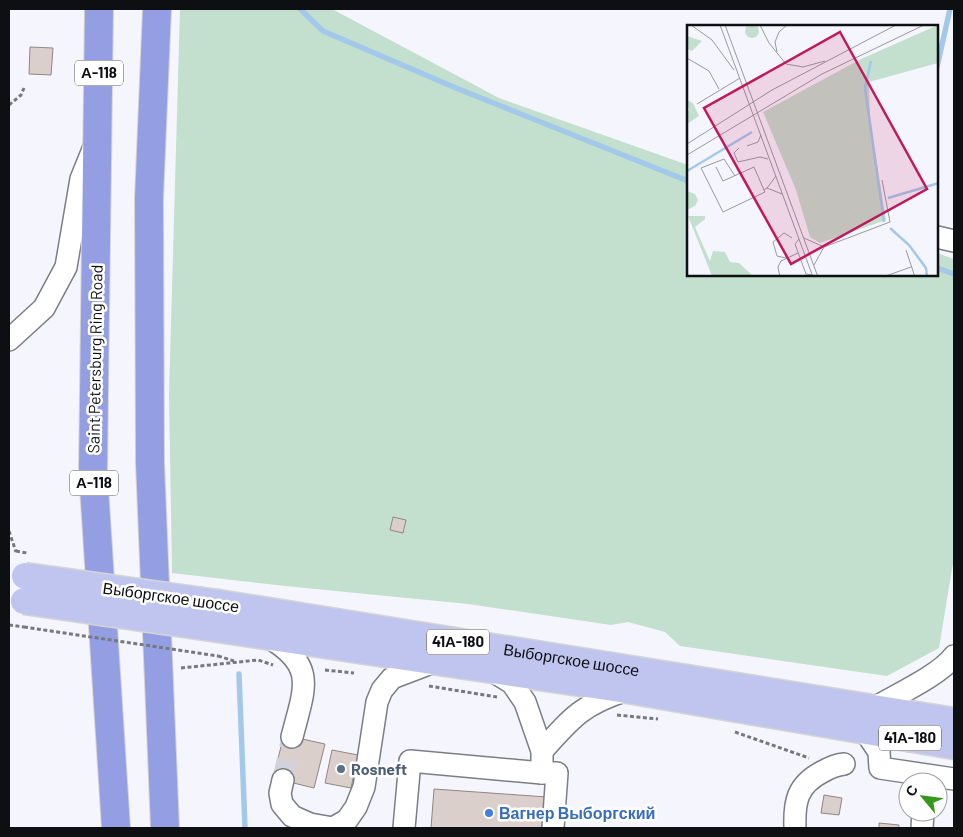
<svg xmlns="http://www.w3.org/2000/svg" width="963" height="837" viewBox="0 0 963 837" font-family="Barlow,sans-serif">
<style>
.green{fill:#c3dfcd}
.lines{fill:none;stroke-linecap:round;stroke-linejoin:round}
.stream{stroke:#a3c9ea;stroke-width:5.5}
.building{fill:#dbcfcb;stroke:#918682}
.minor-tunnel{stroke:#d2d3da;stroke-width:21;stroke-dasharray:21 11;stroke-linecap:butt}
.minor-casing{stroke:#7b7d87;stroke-width:24}
.major-casing{stroke:#d4d4d4;stroke-width:29}
.highway-casing{stroke:#d4d4d4;stroke-width:30}
.path{stroke:#77787d;stroke-width:3;stroke-dasharray:4 2.5;stroke-linecap:butt}
.minor{stroke:#fff;stroke-width:21}
.major{stroke:#bfc5ee;stroke-width:26}
.highway{stroke:#949fe3;stroke-width:28}
.major-bridge-casing{stroke:#d4d4d4;stroke-width:29;stroke-linecap:butt}
.path-bridge{stroke:#77787d;stroke-width:3;stroke-dasharray:4 2.5;stroke-linecap:butt}
.major-bridge{stroke:#bfc5ee;stroke-width:26}
.service-dot{fill:#5c6f8a;stroke:#fff;stroke-width:2}
.shop-dot{fill:#3f7fe0;stroke:#fff;stroke-width:2}
.labels{text-anchor:middle;stroke-width:5;stroke-linejoin:round;paint-order:stroke}
.shield{fill:#fff;stroke:#565759;stroke-width:1}
.shield-label{font-size:15px;font-weight:bold;fill:#0e0f12}
.street-label{font-size:16px;fill:#0e0f12;stroke:#fff}
.service-label{font-size:16px;font-weight:bold;fill:#4e5e75;stroke:#fff;text-anchor:start}
.shop-label{font-size:16px;font-weight:bold;fill:#366cbe;stroke:#fff;text-anchor:start}
.inset-river{fill:none;stroke:#a3c9ea;stroke-width:2.5}
.inset-road{fill:none;stroke:#999a9f;stroke-width:1}
.view{fill:#c2185b;fill-opacity:0.15;stroke:#c2185b;stroke-width:2.5}
.inset-edge{fill:none;stroke:#0e0f12;stroke-width:2.5}
</style>
<rect width="100%" height="100%" fill="#f5f6fd"/>
<path class="green" d="M180,9H332L499,98L688,165V275H937V253L954,259V557L939,648L887,676L680,646L665,632L628,622L611,625L468,604L285,586L172,573L169,394Z"/>
<g class="lines">
<g class="stream">
<path d="M300,9L323,31L456,88L688,181"/>
<path d="M937,67L950,9"/>
<path d="M937,268L954,274"/>
<path d="M239,674L245,828"/>
</g>
</g>
<g class="building">
<path d="M30,47L53,48L51,75L29,74Z"/>
<path d="M393,517L406,520L403,533L390,530Z"/>
<path d="M284,735L325,744L314,788L273,778Z"/>
<path d="M332,750L358,755L351,788L325,783Z"/>
<path d="M434,789L547,797L545,828H431Z"/>
<path d="M824,795L842,798L839,815L821,813Z"/>
<path d="M879,823L899,825V828H879Z"/>
</g>
<g class="lines">
<path class="minor-tunnel" d="M283,780L292,737"/>
<g class="minor-casing">
<g id="minor">
<path d="M937,237L954,241"/>
<path d="M9,340L44,308L66,267L81,179L94,147"/>
<path d="M268,637C318,666 304,689 292,737"/>
<path d="M874,708C896,695 940,675 954,656"/>
<path d="M865,731L879,752L880,768L954,779"/>
<path d="M542,751C572,717 583,704 627,690"/>
<path d="M542,773H557L553,828"/>
<path d="M283,780L280,793L282,804L292,816L310,824L333,828L347,820L356,807L364,787L377,702L382,690L392,678L434,662"/>
<path d="M404,828L410,761L542,773V751L525,702L512,683L491,670"/>
<path d="M795,828C794,802 797,785 822,772C829,768 835,765 844,764"/>
<path d="M922,828L923,812"/>
</g>
</g>
<g class="major-casing">
<g id="major">
<path id="s1" d="M218,603L954,721"/>
<path d="M218,629L627,690L954,746"/>
</g>
</g>
<g class="highway-casing">
<g id="highway">
<path d="M99,9L93,471L116,828"/>
<path d="M157,9L149,198L150,463L165,828"/>
</g>
</g>
<g class="path">
<path d="M9,105L21,95L24,88"/>
<path d="M9,531L16,552"/>
<path d="M16,551L27,553"/>
<path d="M9,625L24,627"/>
<path d="M218,656L234,661"/>
<path d="M181,668L258,660L273,665"/>
<path d="M325,670L354,673"/>
<path d="M429,686L497,697"/>
<path d="M617,715L658,719"/>
<path d="M735,732L809,758"/>
</g>
<use href="#minor" class="minor"/>
<use href="#major" class="major"/>
<use href="#highway" class="highway"/>
<g class="major-bridge-casing">
<g id="major-bridge">
<path d="M25,576L218,603"/>
<path d="M24,601L218,629"/>
</g>
</g>
<path class="path-bridge" d="M24,627L218,656"/>
<use href="#major-bridge" class="major-bridge"/>
</g>
<circle class="service-dot" cx="341" cy="769" r="5"/>
<circle class="shop-dot" cx="489" cy="813" r="5"/>
<g class="labels">
<g class="shield">
<rect x="75" y="60.5" width="48" height="25" rx="4"/>
<rect x="70" y="470.5" width="48" height="25" rx="4"/>
<rect x="427" y="629.5" width="62" height="25" rx="4"/>
<rect x="879" y="725.5" width="62" height="25" rx="4"/>
</g>
<g class="shield-label">
<text x="99" y="78">А-118</text>
<text x="94" y="488">А-118</text>
<text x="458" y="647">41А-180</text>
<text x="910" y="743">41А-180</text>
</g>
<g class="street-label">
<text transform="translate(95 359) rotate(-89)" y="6">Saint Petersburg Ring Road</text>
<text transform="translate(171 597) rotate(8)" y="6">Выборгское шоссе</text>
<text dy="6" stroke="none"><textPath href="#s1" startOffset="358">Выборгское шоссе</textPath></text>
</g>
<g class="service-label">
<text x="351" y="775">Rosneft</text>
</g>
<g class="shop-label">
<text x="499" y="819">Вагнер Выборгский</text>
</g>
</g>
<g transform="translate(687 25)">
<rect width="251" height="251" fill="#f5f6fd"/>
<path d="M58 6a7 7 0 1 1 14 0a7 7 0 1 1-14 0ZM251,0V38L182,57L183,97L199,195L133,218L123,212L109,165L76,87L174,34ZM0,11L15,16L5,26L0,24ZM0,75L6,78L12,91L0,99V87L3,84L0,83ZM0,166L8,169L11,175L8,181L0,185ZM1,191H18V194L8,202L23,236L26,226L38,227L43,237L52,238L66,251H25Z" fill="#c3dfcd"/>
<path class="inset-river" d="M184,36L178,63L197,197M0,146L65,107M201,173L252,158M203,203L222,220L239,243L240,252"/>
<path class="inset-road" d="M4,0L25,15L47,45M33,0L126,252M38,0L131,252M73,0L82,18L99,39L116,42L138,36M90,27L88,17L92,7L100,0M0,33L22,46L32,64M10,79L53,53M0,119L85,65L209,0M60,121L71,117L74,110M52,123L47,128L51,137L73,132L81,134M0,130L135,49L237,0M29,142L36,156L67,142L77,165L80,163L95,169M48,151L37,134L14,143L36,187L78,167L77,165M80,163L89,151M117,213L137,222M112,214L108,219L119,249L125,250M219,225L228,252M99,233L90,231L86,217L97,208L105,213M127,240L137,222L203,197L195,155M93,252L91,242L94,236L111,228M196,252L224,242"/>
<path class="view" d="M153,7L240,164L104,239L17,83Z"/>
<rect width="251" height="251" class="inset-edge"/>
</g>
<rect width="963" height="837" fill="none" stroke="#0e0f12" stroke-width="20"/>
<g transform="translate(923 797) rotate(299)"><circle r="24" fill="#ffffff" stroke="#9f9fa0"/>
<path d="M0-4L9 19L0 12L-9 19Z" fill="#35981d"/>
<text y="-8" font-size="14" font-weight="bold" text-anchor="middle" fill="#0e0f12">С</text>
</g>
</svg>
